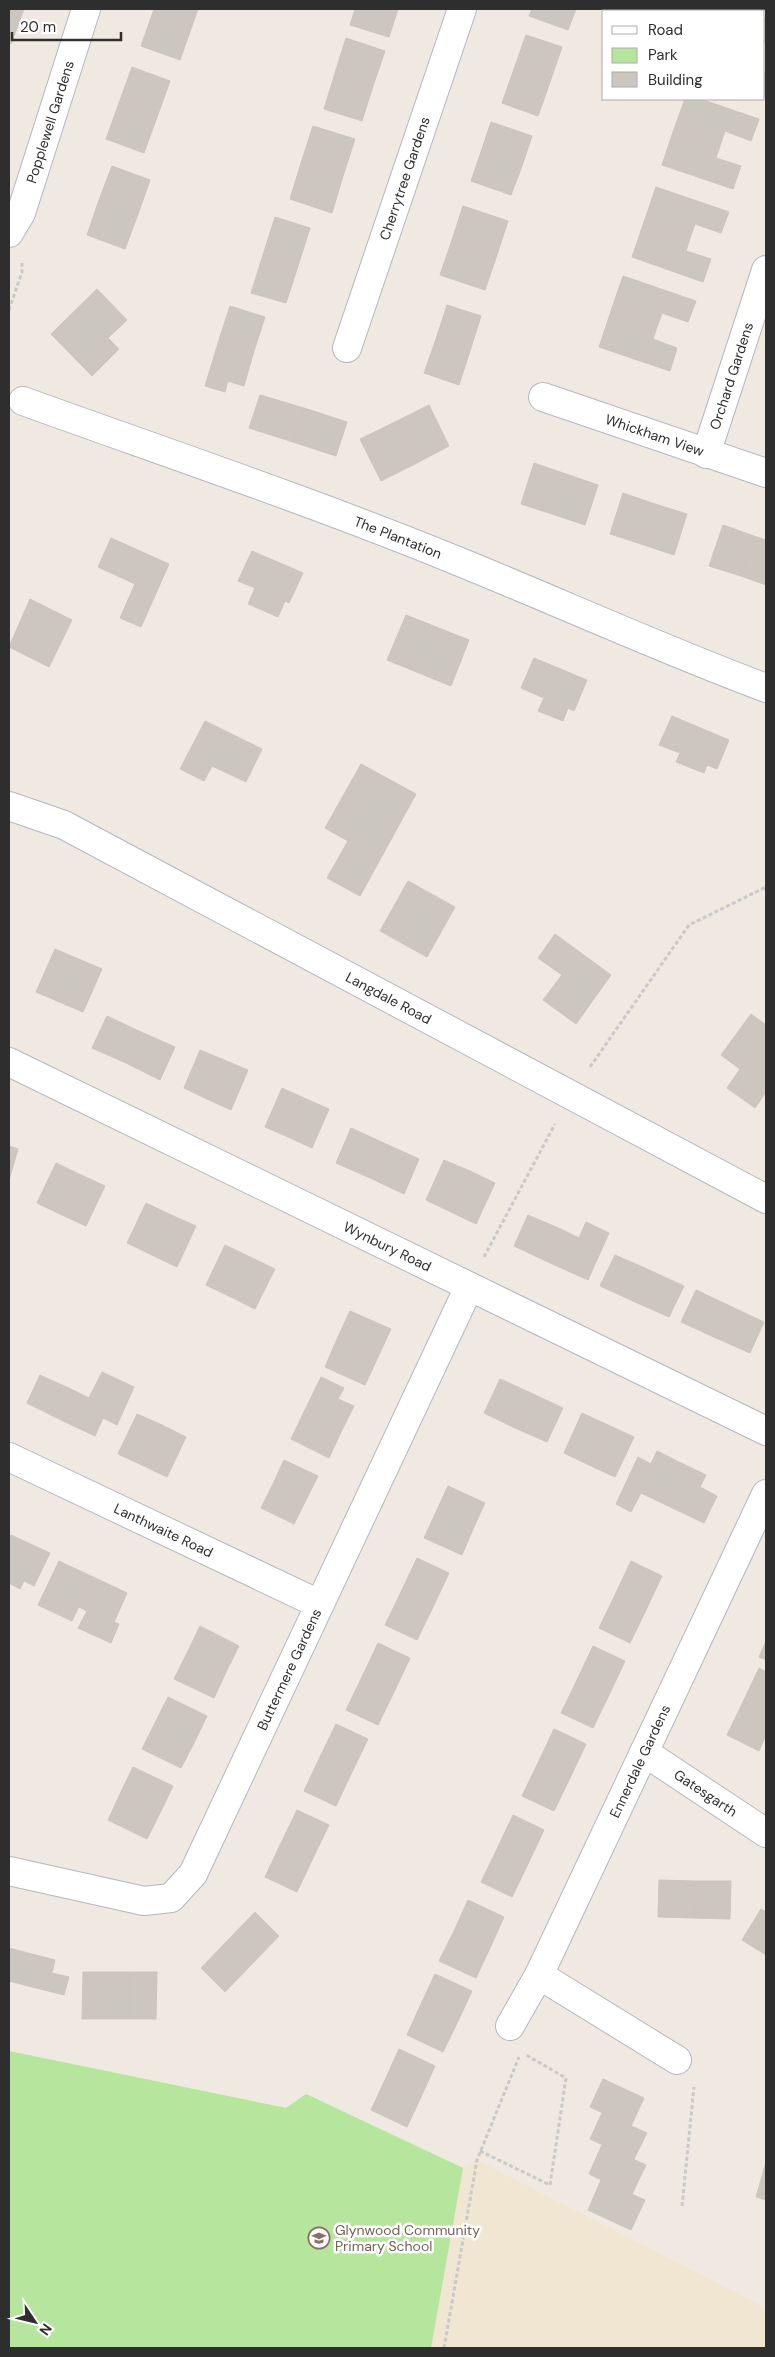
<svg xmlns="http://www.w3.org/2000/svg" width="775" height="2357" viewBox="0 0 775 2357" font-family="'DM Sans',sans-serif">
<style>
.education{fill:#f0e6d1}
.green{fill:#b6e59e}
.building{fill:#cbc7bf;stroke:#cbc5ba}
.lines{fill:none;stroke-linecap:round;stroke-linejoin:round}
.street-casing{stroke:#b4b7c1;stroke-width:30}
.path{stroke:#c9c9c9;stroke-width:3;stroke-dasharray:4 2.5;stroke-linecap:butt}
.street{stroke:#fff;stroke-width:28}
.labels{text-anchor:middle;stroke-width:5;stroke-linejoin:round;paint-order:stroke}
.street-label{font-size:14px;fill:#2e2e2e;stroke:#fff}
.education-label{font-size:14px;fill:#785e54;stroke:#fff;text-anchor:start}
</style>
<rect width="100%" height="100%" fill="#efe9e1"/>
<path class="education" d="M9,2051L286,2108L306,2094L463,2168L477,2160L766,2308V2348H9Z"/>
<path class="green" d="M9,2051L286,2108L306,2094L463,2168L431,2348H9Z"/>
<g class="building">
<path d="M9,9H24L11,44L9,43Z"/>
<path d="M154,9H198L192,26L153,12Z"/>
<path d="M355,9H398L389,37L350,25Z"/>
<path d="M532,9H576L568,30L529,16Z"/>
<path d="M717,9H737L744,11H716Z"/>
<path d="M153,12L192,26L180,60L141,46Z"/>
<path d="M764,18L766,19V43L764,42Z"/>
<path d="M526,35L562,47L550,82L514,69Z"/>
<path d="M346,38L385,51L373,86L335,73Z"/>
<path d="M132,67L170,81L157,117L119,103Z"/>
<path d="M514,69L550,82L538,116L502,103Z"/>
<path d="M764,72H766L765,97H764Z"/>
<path d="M335,73L373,86L362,121L324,109Z"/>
<path d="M685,99H700L759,119L751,141L725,131L720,146L674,129Z"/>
<path d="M119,103L157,117L144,153L106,139Z"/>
<path d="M491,122L532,136L522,166L481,152Z"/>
<path d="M313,126L355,139L343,176L301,163Z"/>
<path d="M674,129L720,146L716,158L741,166L733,189L662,165Z"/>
<path d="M481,152L522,166L511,195L471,181Z"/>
<path d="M301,163L343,176L332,213L290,199Z"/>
<path d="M112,166L150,180L138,214L99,200Z"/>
<path d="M656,187L729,212L721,233L695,224L690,238L644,222Z"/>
<path d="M99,200L138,214L125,249L87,235Z"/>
<path d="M463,206L508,221L497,255L452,240Z"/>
<path d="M275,217L310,228L298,266L263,255Z"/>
<path d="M644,222L690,238L686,251L711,259L703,282L632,257Z"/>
<path d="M452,240L497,255L485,290L440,275Z"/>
<path d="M263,255L298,266L286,303L251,293Z"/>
<path d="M623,276L696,301L688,322L662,313L657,327L611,311Z"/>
<path d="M97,289L127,320L108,338L119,349L92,376L51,334Z"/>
<path d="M447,305L481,316L470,351L436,339Z"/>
<path d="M230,306L265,317L254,351L219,340Z"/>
<path d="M611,311L657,327L653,339L677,348L670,371L599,347Z"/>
<path d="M436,339L470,351L459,385L424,373Z"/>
<path d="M219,340L254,351L244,386L228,381L225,392L205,386Z"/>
<path d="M260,395L304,408L293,442L249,428Z"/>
<path d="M429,405L449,446L415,464L395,422Z"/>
<path d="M304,408L347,422L336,456L293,442Z"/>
<path d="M395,422L415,464L381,481L360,439Z"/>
<path d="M534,463L566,474L552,514L521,504Z"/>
<path d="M566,474L598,485L585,525L552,514Z"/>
<path d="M623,493L655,504L641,544L610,534Z"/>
<path d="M655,504L687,514L674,555L641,544Z"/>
<path d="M723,525L754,536L741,576L709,566Z"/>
<path d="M754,536L766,540V585L741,576Z"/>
<path d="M111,538L169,564L141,627L120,618L135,584L98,567Z"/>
<path d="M252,551L303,573L289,603L285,601L278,617L248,604L255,588L238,581Z"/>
<path d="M30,599L72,620L49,667L9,647Z"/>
<path d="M406,615L469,640L451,686L387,660Z"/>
<path d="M534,658L587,680L574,711L568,708L563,721L538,711L544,698L521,688Z"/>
<path d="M672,716L729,740L717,769L707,765L704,773L676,762L680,753L659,745Z"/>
<path d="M205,721L262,749L246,782L212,766L204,781L180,769Z"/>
<path d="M361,764L416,794L360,896L327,878L348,841L325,828Z"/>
<path d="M408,881L455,907L427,957L380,931Z"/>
<path d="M555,934L611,975L576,1024L543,1000L562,975L538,958Z"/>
<path d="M55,949L102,969L83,1012L36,992Z"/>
<path d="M751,1014L766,1025V1092L755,1108L727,1088L740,1069L721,1055Z"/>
<path d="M107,1016L141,1032L126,1063L92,1048Z"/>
<path d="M141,1032L175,1047L160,1080L126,1063Z"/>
<path d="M200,1050L224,1060L207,1099L184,1088Z"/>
<path d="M224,1060L248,1070L231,1110L207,1099Z"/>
<path d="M282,1088L306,1099L288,1137L265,1127Z"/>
<path d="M306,1099L329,1109L312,1148L288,1137Z"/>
<path d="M351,1128L386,1144L370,1178L336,1163Z"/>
<path d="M386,1144L419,1159L404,1194L370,1178Z"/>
<path d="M9,1146L18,1149L9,1180Z"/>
<path d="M444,1160L470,1171L451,1212L426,1200Z"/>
<path d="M56,1163L81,1175L62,1215L37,1203Z"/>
<path d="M470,1171L495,1183L476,1224L451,1212Z"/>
<path d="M81,1175L105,1186L86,1226L62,1215Z"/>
<path d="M146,1203L171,1215L152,1255L127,1243Z"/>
<path d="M171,1215L196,1226L177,1267L152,1255Z"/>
<path d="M528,1215L563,1230L548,1262L514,1246Z"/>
<path d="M586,1222L609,1233L588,1280L548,1262L563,1230L579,1238Z"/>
<path d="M225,1245L250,1257L231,1297L206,1285Z"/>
<path d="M615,1255L649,1270L635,1302L600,1286Z"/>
<path d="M250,1257L275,1269L255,1309L231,1297Z"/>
<path d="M649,1270L684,1286L669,1317L635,1302Z"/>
<path d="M696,1290L730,1306L716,1338L681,1322Z"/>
<path d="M730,1306L764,1322L750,1353L716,1338Z"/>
<path d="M350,1311L391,1329L378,1357L337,1339Z"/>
<path d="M337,1339L378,1357L365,1385L325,1367Z"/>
<path d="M102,1372L134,1387L117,1425L103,1418L95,1436L61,1420L75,1391L89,1398Z"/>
<path d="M40,1375L75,1391L61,1420L27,1403Z"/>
<path d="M321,1377L344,1388L338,1399L354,1406L341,1432L303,1414Z"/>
<path d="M500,1379L531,1393L515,1428L484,1413Z"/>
<path d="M531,1393L563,1408L547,1442L515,1428Z"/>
<path d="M582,1413L608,1425L589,1465L564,1453Z"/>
<path d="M137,1414L162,1425L142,1465L118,1454Z"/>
<path d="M303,1414L341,1432L329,1458L291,1439Z"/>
<path d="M162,1425L186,1437L167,1477L142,1465Z"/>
<path d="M608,1425L634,1437L615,1477L589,1465Z"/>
<path d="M657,1451L681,1463L662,1503L641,1493L631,1512L616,1504L638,1457L651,1464Z"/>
<path d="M284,1460L318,1476L306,1500L273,1484Z"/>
<path d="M681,1463L706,1475L700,1487L717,1496L704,1523L662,1503Z"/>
<path d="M273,1484L306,1500L294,1524L261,1508Z"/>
<path d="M448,1486L485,1503L473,1529L436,1512Z"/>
<path d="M436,1512L473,1529L462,1555L424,1538Z"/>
<path d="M11,1535L50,1553L34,1586L24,1581L20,1589L9,1583V1540Z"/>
<path d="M417,1558L449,1573L433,1607L401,1592Z"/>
<path d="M59,1561L93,1577L72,1621L38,1605Z"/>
<path d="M631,1561L662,1576L646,1610L615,1595Z"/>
<path d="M93,1577L127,1593L114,1622L119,1624L111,1643L78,1628L87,1611L79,1607Z"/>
<path d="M401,1592L433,1607L417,1640L385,1625Z"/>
<path d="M615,1595L646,1610L630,1643L599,1628Z"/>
<path d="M200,1626L239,1646L226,1672L187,1653Z"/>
<path d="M766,1641V1660L759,1657Z"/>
<path d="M378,1643L410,1658L394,1692L362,1677Z"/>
<path d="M593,1646L625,1661L609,1695L577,1680Z"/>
<path d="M187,1653L226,1672L214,1698L174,1679Z"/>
<path d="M759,1668L766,1672V1713L743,1702Z"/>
<path d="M362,1677L394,1692L378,1725L346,1710Z"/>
<path d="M577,1680L609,1695L593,1728L561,1713Z"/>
<path d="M168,1697L207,1716L194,1743L155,1723Z"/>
<path d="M743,1702L766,1713V1735L759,1751L727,1735Z"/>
<path d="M155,1723L194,1743L181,1768L142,1749Z"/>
<path d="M336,1724L368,1739L352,1772L320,1757Z"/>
<path d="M554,1729L586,1744L570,1778L538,1763Z"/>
<path d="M320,1757L352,1772L336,1806L304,1791Z"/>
<path d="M538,1763L570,1778L554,1811L522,1796Z"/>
<path d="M133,1767L173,1786L160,1813L120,1794Z"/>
<path d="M120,1794L160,1813L147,1839L108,1820Z"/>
<path d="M297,1810L329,1825L313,1858L281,1843Z"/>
<path d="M513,1815L544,1830L528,1864L497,1849Z"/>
<path d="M281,1843L313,1858L297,1892L265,1877Z"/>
<path d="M497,1849L528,1864L512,1897L481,1882Z"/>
<path d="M659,1880L695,1881L694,1918L658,1917Z"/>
<path d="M695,1881H731L730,1919L694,1918Z"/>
<path d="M468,1900L504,1917L490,1948L454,1931Z"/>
<path d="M761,1909L766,1912V1955L742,1940Z"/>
<path d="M255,1912L279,1936L252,1964L228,1940Z"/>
<path d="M454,1931L490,1948L476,1978L439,1961Z"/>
<path d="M228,1940L252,1964L225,1992L201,1968Z"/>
<path d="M9,1948L55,1960L52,1973L69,1977L64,1995L9,1981Z"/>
<path d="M83,1972H130V2019H82Z"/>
<path d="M130,1972H157L156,2019H130Z"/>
<path d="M435,1974L472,1991L458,2021L421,2004Z"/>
<path d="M421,2004L458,2021L443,2052L407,2035Z"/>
<path d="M399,2049L435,2066L421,2097L385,2080Z"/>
<path d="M603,2079L644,2098L631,2126L590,2107Z"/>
<path d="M385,2080L421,2097L407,2127L371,2110Z"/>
<path d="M602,2113L647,2133L634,2159L590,2139Z"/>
<path d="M602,2145L646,2165L632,2194L589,2174Z"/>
<path d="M766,2162V2200L756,2197Z"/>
<path d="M601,2180L645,2200L631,2230L588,2210Z"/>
</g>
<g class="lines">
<g class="street-casing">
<g id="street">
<path id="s1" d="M9,233L21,213L86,9"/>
<path id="s2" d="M347,348L462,9"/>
<path id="s3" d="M543,397L766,473"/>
<path id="s4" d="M23,401C167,453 313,502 455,560C559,602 661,649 766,688"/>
<path id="s5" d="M706,454L766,270"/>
<path id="s6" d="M9,806L64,825L766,1199"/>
<path id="s7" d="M9,1062L766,1431"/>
<path id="s8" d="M9,1457L319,1604"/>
<path id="s9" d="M644,1752L766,1833"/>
<path id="s10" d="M9,1871L144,1901L171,1898L193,1874L469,1287"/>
<path d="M539,1975L677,2060"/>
<path id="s11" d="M510,2026L539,1975L766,1494"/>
</g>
</g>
<g class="path">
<path d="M9,310L22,272V263"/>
<path d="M590,1067L689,925L766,887"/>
<path d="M484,1257L555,1124"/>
<path d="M480,2151L550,2185L566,2078L526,2055"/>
<path d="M682,2206L694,2087"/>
<path d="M444,2348L477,2160L519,2057"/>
</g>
<use href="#street" class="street"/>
</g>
<defs>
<g id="school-ring" transform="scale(1.125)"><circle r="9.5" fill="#fff" stroke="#8d6e63" stroke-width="1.5"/><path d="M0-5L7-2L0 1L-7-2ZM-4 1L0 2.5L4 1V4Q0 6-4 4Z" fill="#8d6e63"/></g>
</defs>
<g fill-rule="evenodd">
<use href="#school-ring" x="319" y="2238"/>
</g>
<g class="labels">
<g class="street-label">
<text dy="5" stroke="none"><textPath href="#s1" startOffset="119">Popplewell Gardens</textPath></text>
<text dy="5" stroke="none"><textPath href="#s2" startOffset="179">Cherrytree Gardens</textPath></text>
<text dy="5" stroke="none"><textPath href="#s5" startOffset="82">Orchard Gardens</textPath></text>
<text dy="5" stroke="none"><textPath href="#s3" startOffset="118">Whickham View</textPath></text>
<text dy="5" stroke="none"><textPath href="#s4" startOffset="399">The Plantation</textPath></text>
<text dy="5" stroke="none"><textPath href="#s6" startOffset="426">Langdale Road</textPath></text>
<text dy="5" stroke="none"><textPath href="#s7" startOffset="421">Wynbury Road</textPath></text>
<text dy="5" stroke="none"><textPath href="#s8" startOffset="171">Lanthwaite Road</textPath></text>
<text dy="5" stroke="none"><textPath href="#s10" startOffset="424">Buttermere Gardens</textPath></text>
<text dy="5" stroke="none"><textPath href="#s11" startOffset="295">Ennerdale Gardens</textPath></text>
<text dy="5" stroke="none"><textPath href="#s9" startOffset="74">Gatesgarth</textPath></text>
</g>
<g class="education-label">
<text x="335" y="2235">Glynwood Community<tspan x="335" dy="16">Primary School</tspan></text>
</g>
</g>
<rect width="775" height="2357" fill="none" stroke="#2e2e2e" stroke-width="20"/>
<rect x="602" y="10" width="162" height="90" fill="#ffffff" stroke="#ababab"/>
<rect x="612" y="26" width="25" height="8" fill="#ffffff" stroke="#ababab"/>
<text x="648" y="35" font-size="15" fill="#2e2e2e">Road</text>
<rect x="612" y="48" width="25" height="15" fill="#b6e59e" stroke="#ababab"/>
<text x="648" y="60" font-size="15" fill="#2e2e2e">Park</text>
<rect x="612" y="72" width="25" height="15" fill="#cbc7bf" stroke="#ababab"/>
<text x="648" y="85" font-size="15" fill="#2e2e2e">Building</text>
<g transform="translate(35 2322) rotate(125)" stroke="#ffffff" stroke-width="4" paint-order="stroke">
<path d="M0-4L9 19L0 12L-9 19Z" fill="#2e2e2e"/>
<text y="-8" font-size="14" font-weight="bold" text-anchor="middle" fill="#2e2e2e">N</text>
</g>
<path d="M12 32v8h109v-8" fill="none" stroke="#2e2e2e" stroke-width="2.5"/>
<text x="20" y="32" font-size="15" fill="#2e2e2e" stroke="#ffffff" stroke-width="4" paint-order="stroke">20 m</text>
</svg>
